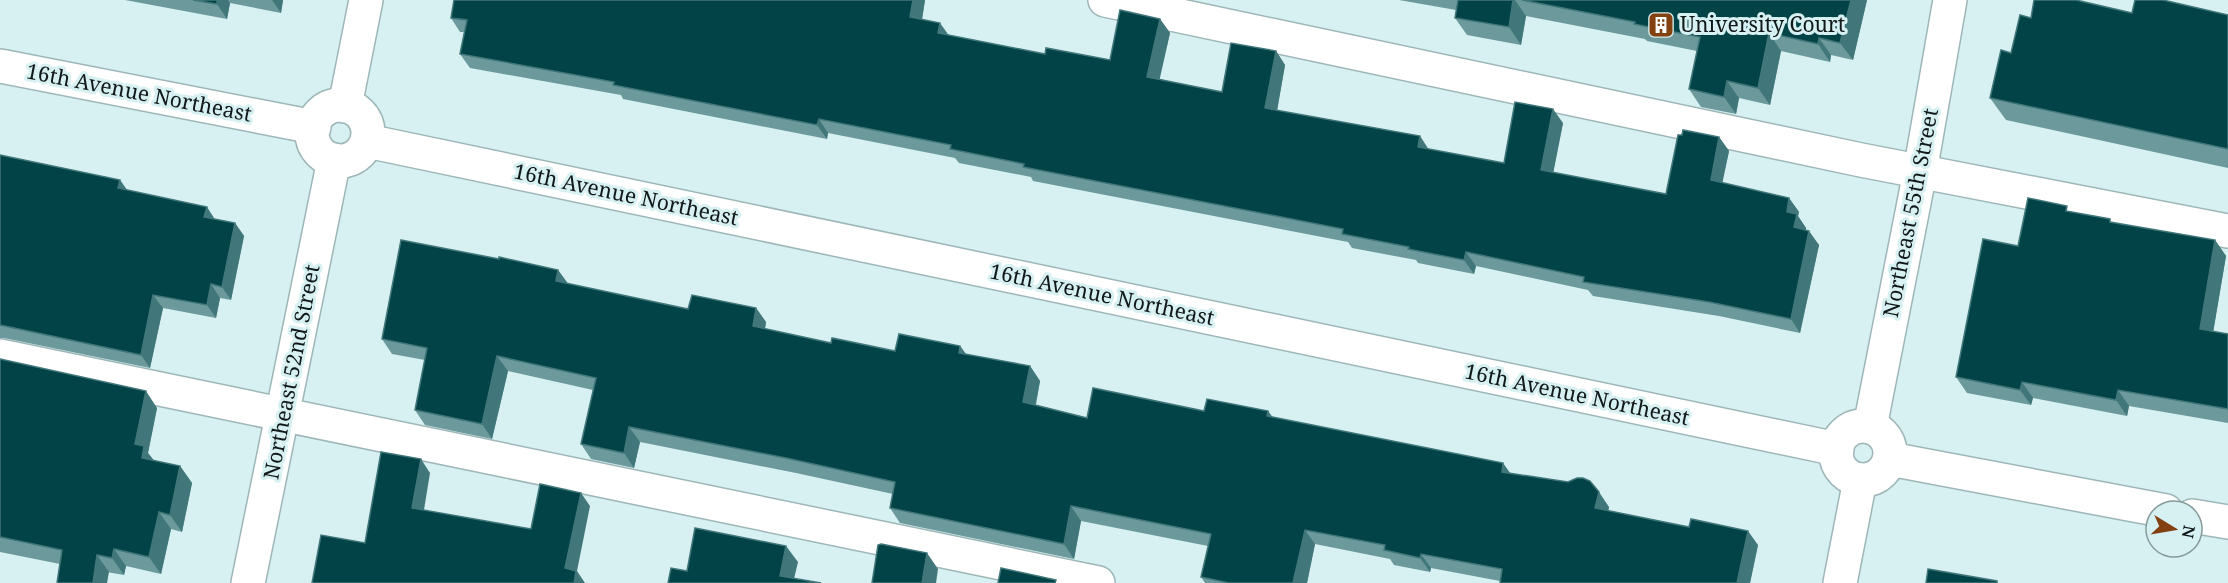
<svg xmlns="http://www.w3.org/2000/svg" width="2228" height="583" viewBox="0 0 2228 583" font-family="'Noto Serif',serif">
<style>
.lines{fill:none;stroke-linecap:round;stroke-linejoin:round}
.minor-casing{stroke:#9eb6b7;stroke-width:36}
.minor{stroke:#fff;stroke-width:33}
.wall{fill:#6c9a9c}
.shaded-wall{fill:#41777a}
.building{fill:#014347;stroke:#41777a;stroke-width:1.5}
.labels{text-anchor:middle;stroke-width:6;stroke-linejoin:round;paint-order:stroke}
.poi-label{font-size:21px;fill:#101819;stroke:#d7f0f1;text-anchor:start}
.street-label{font-size:21px;fill:#101819;stroke:#d7f0f1}
</style>
<rect width="100%" height="100%" fill="#d7f0f1"/>
<g class="lines">
<g class="minor-casing">
<g id="minor">
<path d="M1105,0L1861,160L2228,231"/>
<path d="M0,66L314,127"/>
<circle cx="340" cy="133" r="28"/>
<path d="M345,106L366,0"/>
<path d="M367,141L1837,449"/>
<path d="M0,356L1098,583"/>
<circle cx="1863" cy="453" r="27"/>
<path d="M1870,427L1920,172L1950,0"/>
<path d="M1890,459L2166,511"/>
<path d="M2192,516L2228,522"/>
<path d="M248,583L334,160"/>
<path d="M1840,583L1860,480"/>
</g>
</g>
<use href="#minor" class="minor"/>
</g>
<g class="wall">
<path d="M125,0H283L281,13L230,3L227,19Z"/>
<path d="M454,0H925L922,20L949,35L1045,54L1110,60L1160,19L1170,33L1159,79L1222,92L1276,51L1285,65L1277,111L1420,136L1428,149L1504,163L1563,123L1553,173L1666,194L1682,135L1719,137L1729,151L1722,183L1789,198L1799,212L1798,216L1806,228V230L1819,245L1800,333L1719,316L1593,296L1588,290L1476,266L1474,274L1418,263L1416,260L1352,248L1348,242L1033,181L1031,177L959,163L955,158L828,133L827,139L623,99L621,95L470,68L460,54L464,32H460L451,18Z"/>
<path d="M1399,0H1867L1853,60L1831,55L1830,62L1781,51L1770,105L1739,98L1736,114L1701,107L1689,89L1697,51L1647,41L1645,39L1526,16L1521,45L1467,35L1455,18L1456,10Z"/>
<path d="M2132,13L2228,15V168L2006,120L1990,98L2031,18Z"/>
<path d="M0,155L120,180L127,190L215,219L235,223L244,236L231,300L220,298L216,318L163,308L150,368L4,338H0Z"/>
<path d="M2072,212L2113,223L2215,240L2226,256L2213,332L2228,334V423L2129,406L2127,416L2033,398L2031,405L1967,393L1956,377Z"/>
<path d="M558,270L568,284L688,309L756,308L766,322L765,329L831,343L895,351L960,346L966,354L1030,366L1040,381L1036,405L1087,418L1204,411H1268L1273,418L1510,473L1609,507L1608,511L1758,545L1750,583H1500V581L1431,568L1430,572L1394,565L1390,559L1315,544L1307,583H1205L1201,577L1208,546L1081,521L1074,559L900,523L890,508L893,494L796,473L640,442L634,468L591,459L581,444L593,390L508,371L492,439L425,425L415,410L425,360L392,354L382,339Z"/>
<path d="M0,359L157,408L148,453L154,461L180,466L192,483L182,532L171,529L161,574L126,566L124,575L60,564L0,552Z"/>
</g>
<g class="shaded-wall">
<path d="M217,0H228L230,3L227,19L217,4Z"/>
<path d="M272,0H283L281,13Z"/>
<path d="M913,0H925L920,31L910,17Z"/>
<path d="M1513,0H1515L1526,16L1521,45L1509,27Z"/>
<path d="M1851,0H1867L1853,60L1840,43Z"/>
<path d="M1160,19L1170,33L1157,91L1147,77Z"/>
<path d="M940,23L950,37L938,33Z"/>
<path d="M1769,33L1781,51L1770,105L1758,88Z"/>
<path d="M1819,38L1831,55L1830,62L1818,44Z"/>
<path d="M1276,51L1285,65L1275,122L1265,108Z"/>
<path d="M1727,81L1739,98L1736,114L1724,97Z"/>
<path d="M1553,109L1563,123L1551,184L1541,170Z"/>
<path d="M819,119L828,133L827,139L817,125Z"/>
<path d="M1420,136L1429,150L1418,147Z"/>
<path d="M1719,137L1729,151L1720,194L1711,180Z"/>
<path d="M120,180L129,193L118,188Z"/>
<path d="M1789,198L1799,212L1798,216L1806,228L1804,241L1794,227L1787,212Z"/>
<path d="M207,207L216,221L204,217Z"/>
<path d="M235,223L244,236L231,300L222,287Z"/>
<path d="M1809,231L1819,245L1800,333L1791,319Z"/>
<path d="M2215,240L2226,256L2211,345L2200,329Z"/>
<path d="M1466,252L1476,266L1474,274L1464,260Z"/>
<path d="M558,270L569,285L556,281Z"/>
<path d="M211,284L220,298L216,318L207,305Z"/>
<path d="M153,295L163,308L150,368L141,355Z"/>
<path d="M756,308L766,322L763,341L753,326Z"/>
<path d="M960,346L971,361L959,353Z"/>
<path d="M497,356L508,371L492,439L482,424Z"/>
<path d="M1030,366L1040,381L1033,417L1023,402Z"/>
<path d="M2022,382L2033,398L2031,405L2020,390Z"/>
<path d="M2118,390L2129,406L2127,416L2116,400Z"/>
<path d="M146,391L157,408L148,453L156,463L142,458L135,444Z"/>
<path d="M1268,411L1279,426L1267,416Z"/>
<path d="M629,427L640,442L634,468L624,453Z"/>
<path d="M421,459L430,473L422,522L412,508Z"/>
<path d="M1503,463L1513,477L1502,472Z"/>
<path d="M180,466L192,483L182,532L170,515Z"/>
<path d="M1599,492L1609,507L1606,523L1595,508Z"/>
<path d="M581,493L590,506L577,571L585,583H574L565,568Z"/>
<path d="M1071,506L1081,521L1074,559L1064,544Z"/>
<path d="M159,512L171,529L161,574L149,557Z"/>
<path d="M1305,530L1315,544L1307,583H1293Z"/>
<path d="M1748,531L1758,545L1750,583H1737Z"/>
<path d="M786,546L798,562L793,583L780,576Z"/>
<path d="M114,549L126,566L124,575L112,558Z"/>
<path d="M927,553L938,569L936,583H922Z"/>
<path d="M1421,554L1431,568L1430,572L1420,558Z"/>
<path d="M97,555L109,572L107,583H93Z"/>
</g>
<g class="building">
<path d="M193,0H217V4Z"/>
<path d="M454,0H913L910,17L940,23L938,33L1045,54L1046,48L1110,60L1120,10L1160,19L1147,77L1222,92L1231,43L1276,51L1265,108L1420,136L1418,147L1504,163L1515,102L1553,109L1541,170L1666,194L1678,135H1682L1683,130L1719,137L1711,180L1789,198L1787,212L1797,214L1794,227L1809,231L1791,319L1709,302L1583,282L1584,277L1466,252L1464,260L1408,249L1409,247L1342,234L1343,229L1023,167L1024,164L950,149L951,145L819,119L817,125L613,85L614,82L460,54L467,20L451,18Z"/>
<path d="M1458,0H1513L1509,27L1455,18Z"/>
<path d="M1522,0H1851L1840,43L1819,38L1818,44L1769,33L1758,88L1727,81L1724,97L1689,89L1700,37L1634,24L1635,22Z"/>
<path d="M2034,0H2076L2132,13L2135,0H2163L2228,15V149L1990,98L2001,50L2011,53L2020,15L2031,18Z"/>
<path d="M0,155L120,180L118,188L207,207L204,217L235,223L222,287L211,284L207,305L153,295L141,355L0,325Z"/>
<path d="M2028,198L2067,206L2066,211L2110,219V222L2215,240L2200,329L2228,334V409L2118,390L2116,400L2022,382L2020,390L1956,377L1983,239L2018,246Z"/>
<path d="M401,240L499,259V257L558,270L556,281L688,309L692,295L756,308L753,326L831,343L832,338L895,351L899,334L960,346L959,353L1030,366L1023,402L1087,418L1093,388L1204,411L1207,399L1268,411L1267,416L1503,463L1502,472L1568,482L1577,478H1583L1590,481L1599,492L1595,508L1689,527L1691,519L1748,531L1737,583H1500L1502,569L1421,554L1420,558L1384,550L1385,545L1305,530L1293,583H1229L1201,577L1211,534L1071,506L1064,544L890,508L895,482L786,458L629,427L624,453L581,444L596,378L497,356L482,424L415,410L427,348L382,339Z"/>
<path d="M0,359L146,391L135,444L144,446L142,458L180,466L170,515L159,512L149,557L114,549L112,558L97,555L93,583H57L62,550L0,537Z"/>
<path d="M381,452L421,459L412,508L531,529L540,484L581,493L565,568L576,571L574,583H312L321,535L365,543Z"/>
<path d="M695,528L786,546L780,576L821,583H668L671,568L687,571Z"/>
<path d="M881,544L927,553L922,583H872L878,545Z"/>
<path d="M1001,568L1056,580L1055,583H998Z"/>
<path d="M1928,569L1997,581V583H1926Z"/>
</g>
<defs>
<g id="building-square" transform="scale(1.35)"><rect x="-9" y="-9" width="18" height="18" rx="4" fill="#834011" stroke="#d7f0f1"/><path d="M-4-6H4V6H1V3H-1V6H-4ZM-2.5-4.3h1.7v1.8h-1.7ZM.8-4.3h1.7v1.8H.8ZM-2.5-1h1.7V.8h-1.7ZM.8-1h1.7V.8H.8Z" fill="#fff"/></g>
</defs>
<g fill-rule="evenodd">
<use href="#building-square" x="1661" y="25"/>
</g>
<g class="labels">
<g class="poi-label">
<text x="1680" y="32">University Court</text>
</g>
<g class="street-label">
<text transform="translate(139 93) rotate(11)" y="7">16th Avenue Northeast</text>
<text transform="translate(626 195) rotate(12)" y="7">16th Avenue Northeast</text>
<text transform="translate(1911 213) rotate(-79)" y="7">Northeast 55th Street</text>
<text transform="translate(1102 295) rotate(12)" y="7">16th Avenue Northeast</text>
<text transform="translate(292 372) rotate(-79)" y="7">Northeast 52nd Street</text>
<text transform="translate(1577 395) rotate(12)" y="7">16th Avenue Northeast</text>
</g>
</g>
<g transform="translate(2174 529) rotate(101)"><circle r="28" fill="#d7f0f1" stroke="#879a9b" stroke-width="1.5"/>
<path d="M0-4.5L10 22L0 15L-10 22Z" fill="#834011"/>
<text y="-9" font-size="16" font-weight="bold" text-anchor="middle" fill="#101819">N</text>
</g>
</svg>
